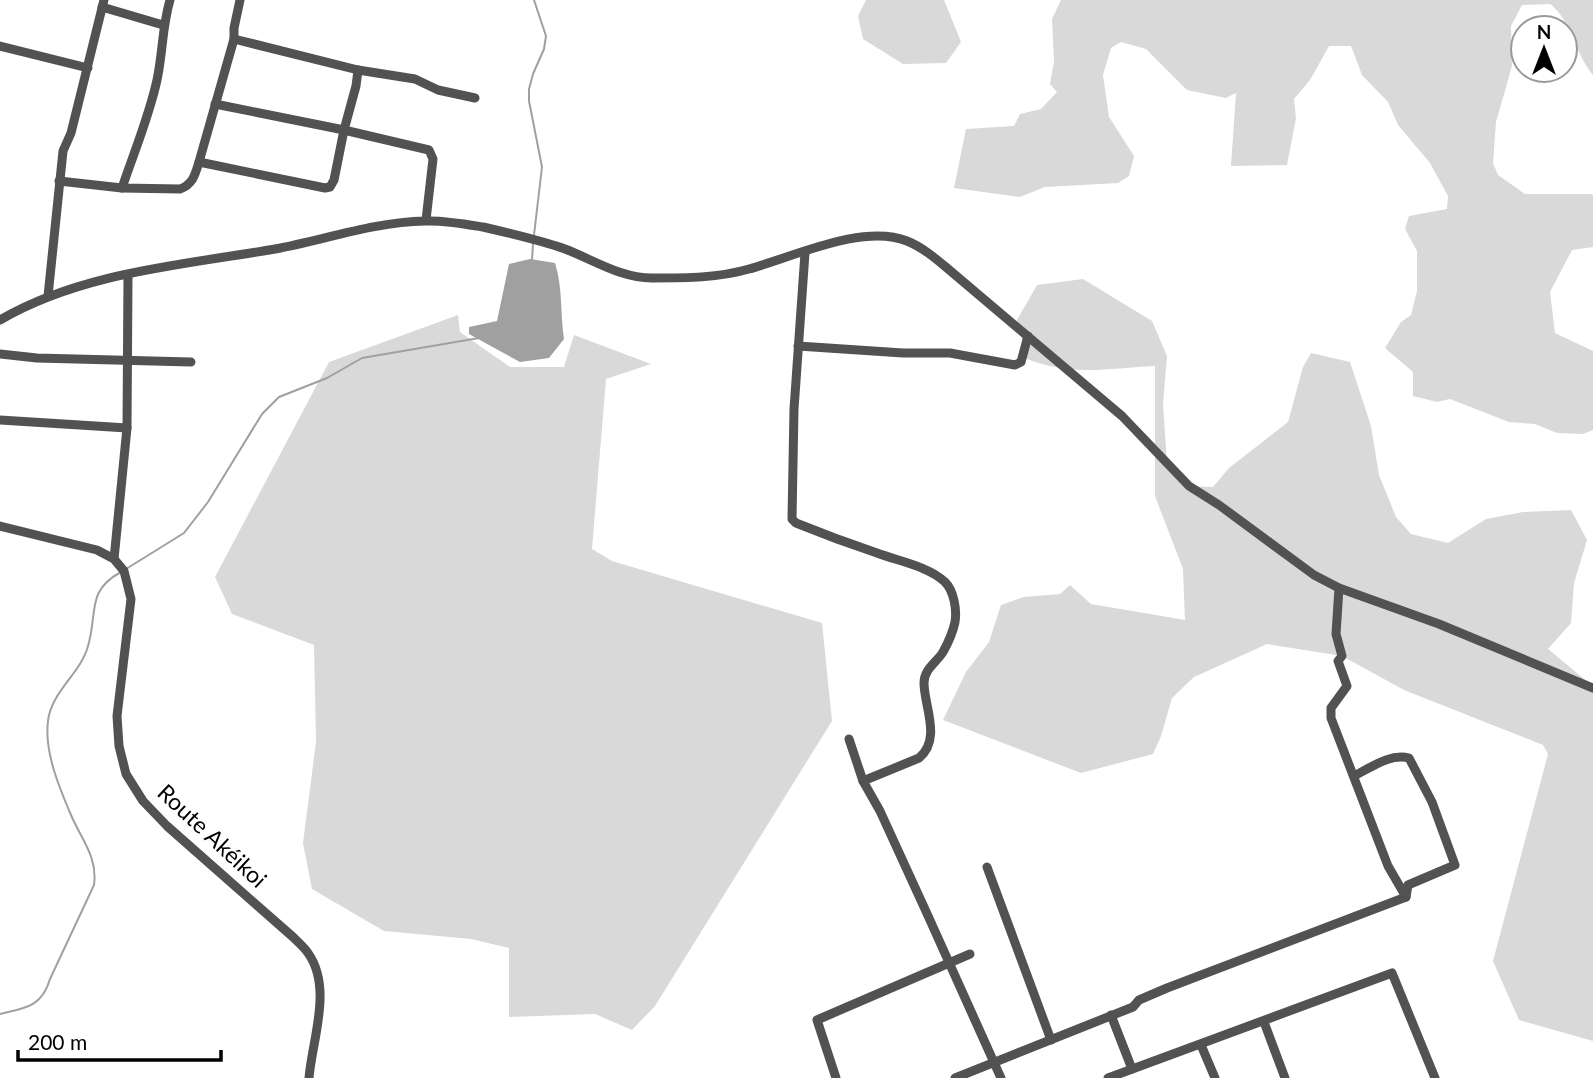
<svg xmlns="http://www.w3.org/2000/svg" width="1593" height="1078" viewBox="0 0 1593 1078" font-family="Lato,sans-serif">
<style>
.green{fill:#d9d9d9}
.water{fill:#a0a0a0}
.lines{fill:none;stroke-linecap:round;stroke-linejoin:round}
.stream{stroke:#a0a0a0;stroke-width:2}
.minor{stroke:#525252;stroke-width:9}
.labels{text-anchor:middle;stroke-width:5;stroke-linejoin:round;paint-order:stroke}
.street-label{font-size:23px;fill:#000;stroke:#fff}
</style>
<rect width="100%" height="100%" fill="#fff"/>
<g class="green">
<path d="M866,0H944L961,42L946,63L903,64L863,39L858,16Z"/>
<path d="M1061,0H1593V75C1575,54 1572,21 1550,4L1522,5L1511,26L1512,66L1496,122L1493,163L1498,175L1525,194H1592L1593,196V247L1572,250L1550,292L1555,333L1593,351V430L1583,434L1557,433L1535,424L1509,422L1450,399L1437,402L1413,396V372L1385,348L1401,322L1411,315L1417,291V251L1405,229L1409,216L1447,209L1448,196L1430,163L1398,125L1388,102L1362,75L1351,46H1329L1310,80L1294,99L1296,118L1287,165L1231,166L1236,93L1226,98L1187,90L1146,49L1121,42L1111,48L1103,75L1109,117L1134,156L1129,176L1118,183L1045,187L1020,197L954,188L966,129L1014,126L1020,114L1041,109L1057,92L1050,84L1054,61L1052,19Z"/>
<path d="M1083,279L1152,321L1167,356L1163,404L1167,463L1189,486L1213,487L1229,468L1288,422L1303,367L1311,353L1350,362L1371,426L1379,475L1396,517L1411,534L1448,543L1486,519L1523,512L1571,510L1587,540L1574,583L1571,623L1548,649L1589,683L1593,684V1041L1519,1020L1493,961L1548,754L1543,745L1404,690L1342,656L1267,644L1194,677L1172,698L1161,736L1153,754L1081,773L943,720L966,672L989,642L1001,605L1024,597L1060,594L1070,585L1091,604L1185,620L1183,569L1155,496V366C1108,368 1074,377 1027,359L1017,320L1037,285Z"/>
<path d="M458,315L460,332L510,367H564L574,335L651,364L606,379L592,549L612,561L822,623L832,721L655,1006L632,1030L595,1014L509,1017V948L471,939L384,931L312,889L303,843L316,742L314,645L232,614L215,577L329,362Z"/>
</g>
<path class="water" d="M530,259L555,263C563,288 560,313 564,339L549,358L520,362L469,334V327L497,321L509,264Z"/>
<g class="lines">
<g class="stream">
<path d="M534,0L546,36L544,49L533,74L529,89V101L542,167L534,235"/>
<path d="M532,260L533,244"/>
<path d="M126,569L184,533L208,502L262,414L279,397L327,378L362,358L479,338"/>
<path d="M0,1014C25,1008 42,1007 50,979L94,885C98,857 81,839 71,815C59,787 44,751 48,721C51,692 81,673 88,646C98,612 86,591 121,572"/>
</g>
<g class="minor">
<path d="M102,7L163,25"/>
<path d="M234,39L358,70L415,79L438,90L475,98"/>
<path d="M0,46L88,68"/>
<path d="M215,104L344,130L356,86L358,70"/>
<path d="M199,162L325,188L330,187L334,180L344,130L429,150L433,159L426,220"/>
<path d="M59,181L122,188L180,189C193,184 195,175 199,162L234,39V28L240,0"/>
<path d="M122,188C134,152 149,117 157,80C163,52 162,27 170,0"/>
<path d="M805,253L794,409L792,519L796,523C823,534 850,544 877,553C898,561 928,566 945,582C954,591 957,610 955,622C953,632 948,643 943,652C937,662 924,669 924,683C924,706 942,739 919,758L863,781"/>
<path d="M48,296L63,151L71,133L104,0"/>
<path d="M0,320C82,272 183,265 275,249C324,240 374,222 425,221C443,220 465,224 483,227C509,233 539,240 565,249C594,260 622,279 654,278C686,278 718,278 749,269C793,257 863,223 907,241C922,247 935,258 947,268L1122,416L1189,486L1219,505L1314,575L1339,588L1439,624L1593,688"/>
<path d="M798,346L903,353H950L1015,365L1021,362L1028,336"/>
<path d="M0,354L37,358L191,362"/>
<path d="M0,420L127,428"/>
<path d="M0,526L97,550L114,559L124,571L131,599L117,716L119,746L126,774L143,801L167,826L293,937C298,942 304,947 308,953C333,988 312,1040 309,1078"/>
<path d="M114,559L127,428L128,275"/>
<path d="M1339,588L1336,634L1342,656L1338,661L1347,686L1331,708V718L1388,866L1406,897"/>
<path d="M849,739L863,781L880,811L929,918L1001,1078"/>
<path d="M987,867L1051,1040"/>
<path d="M1111,1015L1132,1069"/>
<path d="M1264,1022L1285,1078"/>
<path d="M1201,1045L1215,1078"/>
<path d="M836,1078L817,1020L970,954"/>
<path d="M955,1078L1133,1007L1139,1000L1167,988L1406,897L1408,885L1455,865L1432,802L1409,758C1390,753 1370,768 1354,776"/>
<path d="M1108,1078L1392,973L1435,1078"/>
</g>
</g>
<g class="labels">
<g class="street-label">
<text transform="translate(212 836) rotate(43)" y="8">Route Akéikoi</text>
</g>
</g>
<g transform="translate(1544 49)"><circle r="33" fill="#ffffff" stroke="#999999" stroke-width="2"/>
<path d="M0-5L12 26L0 18L-12 26Z" fill="#000000"/>
<text y="-10" font-size="19" font-weight="bold" text-anchor="middle" fill="#000000">N</text>
</g>
<path d="M18 1050v10h203v-10" fill="none" stroke="#000000" stroke-width="3.5"/>
<text x="28" y="1050" font-size="21" fill="#000000" stroke="#ffffff" stroke-width="5" paint-order="stroke">200 m</text>
</svg>
